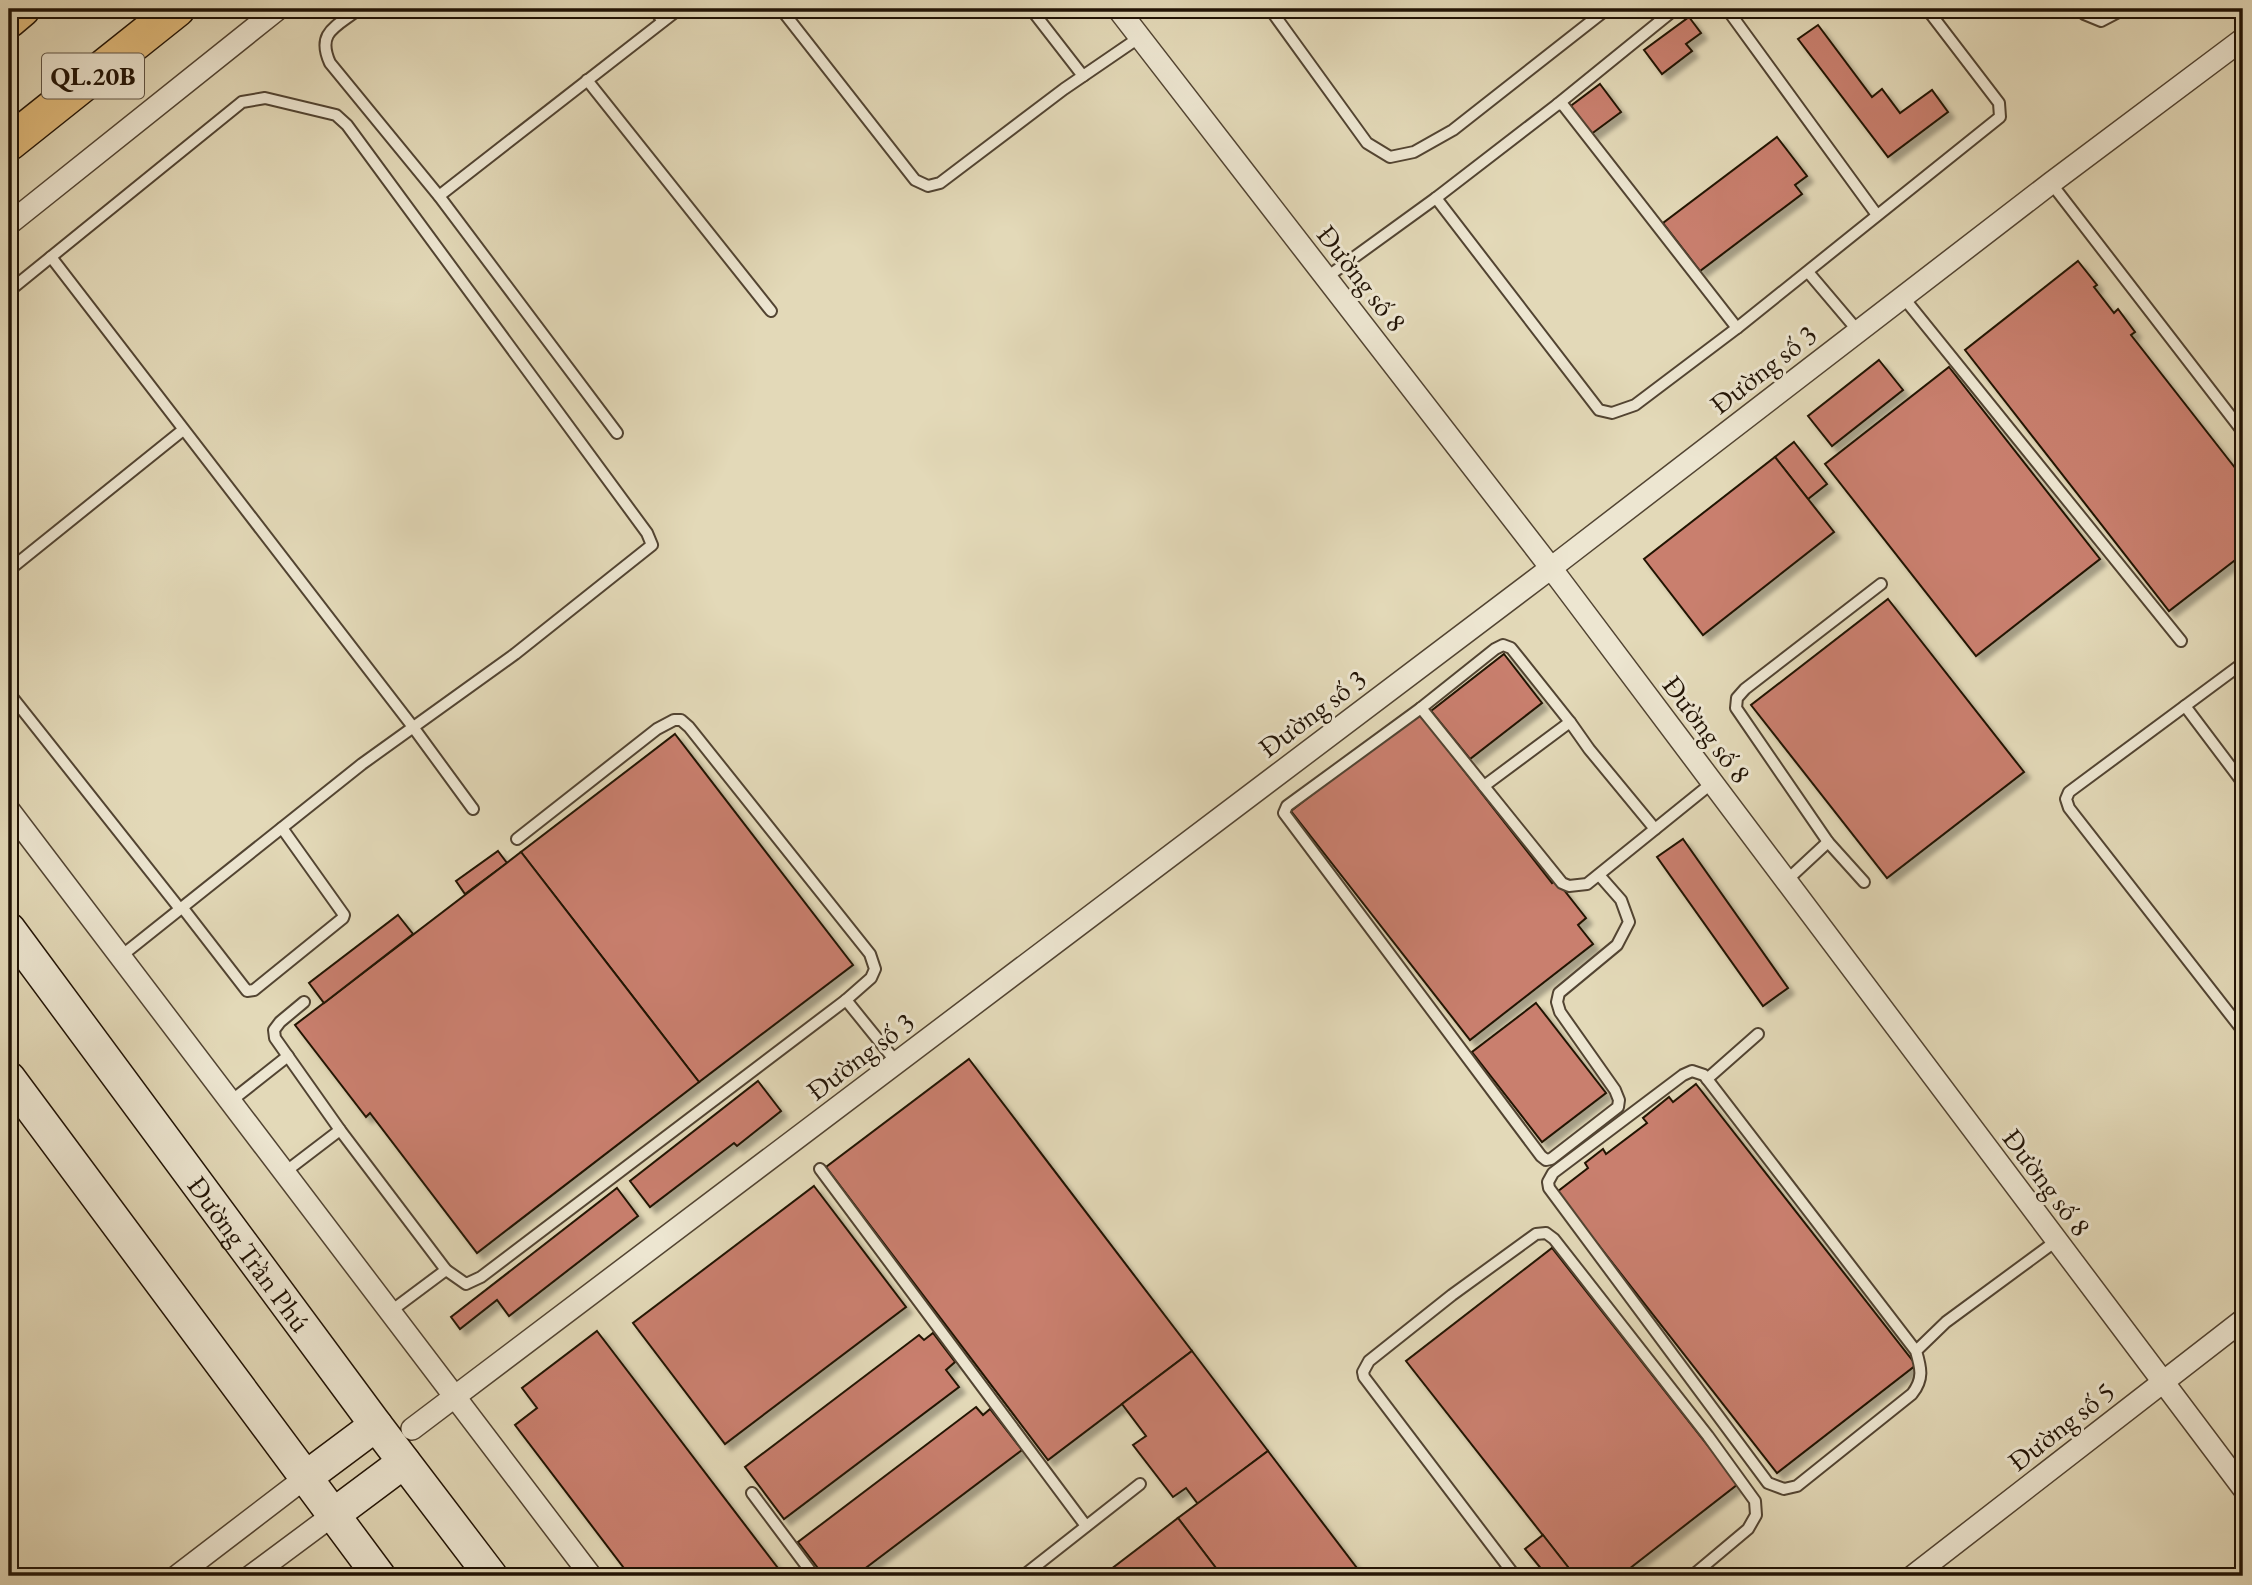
<svg xmlns="http://www.w3.org/2000/svg" width="2252" height="1585" viewBox="0 0 2252 1585" font-family="'EB Garamond',serif">
<style>
.building{fill:#c97f6e;stroke:#211305;stroke-width:2;filter:url(#shadow)}
.lines{fill:none;stroke-linecap:round;stroke-linejoin:round}
.service-casing{stroke:#524432;stroke-width:14}
.minor-casing{stroke:#524432;stroke-width:24}
.secondary-casing{stroke:#211305;stroke-width:35}
.primary-casing{stroke:#211305;stroke-width:38}
.service{stroke:#ede6d1;stroke-width:10}
.minor{stroke:#ede6d1;stroke-width:21}
.secondary{stroke:#ede6d1;stroke-width:32}
.primary{stroke:#e2bc7c;stroke-width:35}
.labels{text-anchor:middle;stroke-width:6;stroke-linejoin:round;paint-order:stroke}
.shield{fill:#ede6d1;stroke:#5e5242;stroke-width:2}
.shield-label{font-size:26px;font-weight:bold;fill:#211305}
.street-label{font-size:28px;fill:#211305;stroke:#ede6d1}
</style>
<defs>
<filter id="shadow"><feDropShadow dx="6" dy="6" stdDeviation="2" flood-color="#0004"/></filter>
</defs>
<rect width="100%" height="100%" fill="#e3d9b8"/>
<filter id="stains"><feTurbulence type="fractalNoise" baseFrequency=".00286" numOctaves="4"/><feColorMatrix values="0 0 0 0 .2 0 0 0 0 .09 0 0 0 0 .02 0 0 0 .5 -.17"/></filter>
<radialGradient id="worn" r=".72"><stop offset=".6" stop-color="#630" stop-opacity="0"/><stop offset="1" stop-color="#630" stop-opacity=".3"/></radialGradient>
<g class="building">
<path d="M1689,17L1701,33L1686,44L1692,51L1662,74L1644,50Z"/>
<path d="M1818,25L1872,97L1882,89L1900,113L1932,90L1948,112L1888,157L1798,39Z"/>
<path d="M1600,84L1621,112L1590,135L1568,108Z"/>
<path d="M1777,137L1807,176L1795,185L1802,194L1700,271L1663,223Z"/>
<path d="M2078,261L2097,285L2094,287L2114,313L2118,309L2135,332L2131,335L2243,478V554L2169,611L1965,350Z"/>
<path d="M1879,360L1903,390L1832,446L1808,416Z"/>
<path d="M1949,367L2100,559L1976,656L1825,464Z"/>
<path d="M1794,442L1827,484L1808,499L1775,457Z"/>
<path d="M1775,457L1834,532L1703,635L1644,559Z"/>
<path d="M1888,599L2024,772L1887,878L1751,705Z"/>
<path d="M1504,654L1542,703L1470,759L1431,711Z"/>
<path d="M1418,712L1552,883L1556,880L1586,918L1578,925L1593,944L1470,1040L1291,811Z"/>
<path d="M675,734L853,965L699,1082L521,852Z"/>
<path d="M1683,839L1788,988L1763,1006L1657,857Z"/>
<path d="M498,851L507,863L465,894L456,881Z"/>
<path d="M521,852L699,1082L477,1253L370,1113L366,1117L295,1025Z"/>
<path d="M398,915L413,934L324,1003L309,983Z"/>
<path d="M1536,1003L1606,1093L1542,1142L1472,1052Z"/>
<path d="M969,1059L1192,1351L1048,1460L826,1167Z"/>
<path d="M758,1081L781,1111L737,1146L734,1143L650,1207L630,1181Z"/>
<path d="M1696,1084L1916,1365L1777,1473L1557,1192L1588,1168L1585,1163L1603,1149L1606,1154L1647,1123L1643,1118L1669,1097L1673,1102Z"/>
<path d="M814,1186L906,1307L725,1444L633,1323Z"/>
<path d="M617,1188L638,1216L509,1316L497,1300L460,1329L451,1317Z"/>
<path d="M1552,1248L1738,1484L1620,1576H1575L1406,1361Z"/>
<path d="M597,1331L784,1576H630L515,1425L537,1408L522,1388Z"/>
<path d="M933,1333L955,1362L946,1370L959,1387L784,1519L745,1467L919,1335L924,1340Z"/>
<path d="M1192,1351L1268,1451L1198,1504L1186,1488L1173,1497L1133,1445L1146,1436L1122,1404Z"/>
<path d="M976,1407L983,1415L990,1409L1022,1450L855,1576H824L798,1542Z"/>
<path d="M1268,1451L1363,1576H1222L1178,1518Z"/>
<path d="M1178,1518L1222,1576H1102Z"/>
<path d="M1543,1535L1575,1576H1547L1525,1549Z"/>
</g>
<g class="lines">
<g class="service-casing">
<g id="service">
<path d="M359,9C336,27 316,32 330,63L439,196L617,433"/>
<path d="M654,9L663,21"/>
<path d="M781,9L915,180L928,186L940,183L1064,89L1140,37"/>
<path d="M1031,9L1083,76"/>
<path d="M1270,9L1367,143L1390,157L1414,152L1453,130L1607,9"/>
<path d="M1727,9L1877,215"/>
<path d="M2080,9L2084,14L2101,21L2124,9"/>
<path d="M587,80L771,311"/>
<path d="M1558,104L1675,9"/>
<path d="M2051,183L2243,432"/>
<path d="M439,196L679,9"/>
<path d="M1436,198L1599,410L1612,413L1635,405L1737,328L2000,117L1999,103L1927,9"/>
<path d="M51,257L413,727L473,809"/>
<path d="M1808,272L1858,331"/>
<path d="M1327,277L1436,198L1558,104L1563,105L1737,328"/>
<path d="M9,291L242,102L265,98L336,115L347,125L647,533L652,545L515,654L362,764L120,957"/>
<path d="M1903,297L2181,641"/>
<path d="M9,570L183,430"/>
<path d="M2243,663L2069,792L2066,799L2069,808L2243,1031"/>
<path d="M9,693L180,909"/>
<path d="M2185,706L2243,783"/>
<path d="M1421,708L1562,883L1569,886L1587,884L1712,783"/>
<path d="M1570,722L1511,648L1503,645L1495,649L1421,708L1287,806L1284,813L1541,1156L1546,1160L1551,1159L1618,1107L1619,1100L1615,1090L1560,1012L1557,1002L1559,993L1617,945L1629,922L1621,900L1599,875"/>
<path d="M1484,786L1570,722L1589,749L1655,829"/>
<path d="M1786,881L1828,842"/>
<path d="M1864,882L1828,842L1736,708L1737,698L1745,689L1881,584"/>
<path d="M182,907L247,991L254,990L343,918L344,915L282,828"/>
<path d="M846,1000L897,1063"/>
<path d="M304,1002L280,1022L274,1030L275,1038L340,1130L446,1270L466,1284L481,1277L846,1000L871,978L875,969L870,954L689,727L681,720H674L657,729L517,839"/>
<path d="M1707,1079L1758,1034"/>
<path d="M231,1101L288,1056"/>
<path d="M820,1169L1086,1526"/>
<path d="M285,1172L340,1130"/>
<path d="M391,1311L446,1270"/>
<path d="M1916,1351L1704,1075L1692,1071L1683,1075L1553,1173L1548,1182L1549,1188L1768,1483L1784,1489L1797,1486L1912,1394C1924,1379 1921,1368 1916,1351L1946,1322L2056,1241"/>
<path d="M752,1493L814,1576"/>
<path d="M1023,1576L1140,1484"/>
<path d="M1515,1576L1364,1377L1363,1372L1369,1361L1452,1295L1536,1234L1546,1233L1554,1239L1708,1436L1755,1501L1756,1515L1748,1529L1692,1576"/>
</g>
</g>
<g class="minor-casing">
<g id="minor">
<path d="M1118,9L1551,568L2243,1488"/>
<path d="M9,224L278,9"/>
<path d="M9,810L591,1576"/>
<path d="M412,1429L1551,568L2051,183L2243,39"/>
<path d="M177,1576L305,1478"/>
<path d="M251,1576L333,1515"/>
<path d="M1913,1576L2243,1320"/>
</g>
</g>
<g class="secondary-casing">
<g id="secondary">
<path id="s1" d="M9,929L376,1425L491,1576"/>
<path d="M9,1078L379,1576"/>
<path d="M305,1478L376,1425"/>
<path d="M333,1515L404,1462"/>
</g>
</g>
<g class="primary-casing">
<g id="primary">
<path d="M9,20L22,9"/>
<path d="M9,143L177,9"/>
</g>
</g>
<use href="#service" class="service"/>
<use href="#minor" class="minor"/>
<use href="#secondary" class="secondary"/>
<use href="#primary" class="primary"/>
</g>
<g class="labels">
<rect class="shield" x="42" y="53.5" width="102" height="45" rx="5"/>
<g class="shield-label">
<text x="93" y="85">QL.20B</text>
</g>
<g class="street-label">
<text transform="translate(1362 278) rotate(52)" y="10">Đường số 8</text>
<text transform="translate(1763 369) rotate(-38)" y="10">Đường số 3</text>
<text transform="translate(1312 713) rotate(-37)" y="10">Đường số 3</text>
<text transform="translate(1707 729) rotate(53)" y="10">Đường số 8</text>
<text transform="translate(860 1056) rotate(-37)" y="10">Đường số 3</text>
<text transform="translate(2047 1182) rotate(53)" y="10">Đường số 8</text>
<text dy="10" stroke="none"><textPath href="#s1" startOffset="404">Đường Trần Phú</textPath></text>
<text transform="translate(2061 1426) rotate(-38)" y="10">Đường số 5</text>
</g>
</g>
<rect width="2252" height="1585" fill="none" stroke="#e3d9b8" stroke-width="35"/>
<rect x="10" y="10" width="2231" height="1564" fill="none" stroke="#211305" stroke-width="3.5"/>
<rect x="18" y="18" width="2217" height="1550" fill="none" stroke="#211305" stroke-width="2"/>
<rect width="100%" height="100%" filter="url(#stains)"/>
<rect width="100%" height="100%" fill="url(#worn)"/>
</svg>
